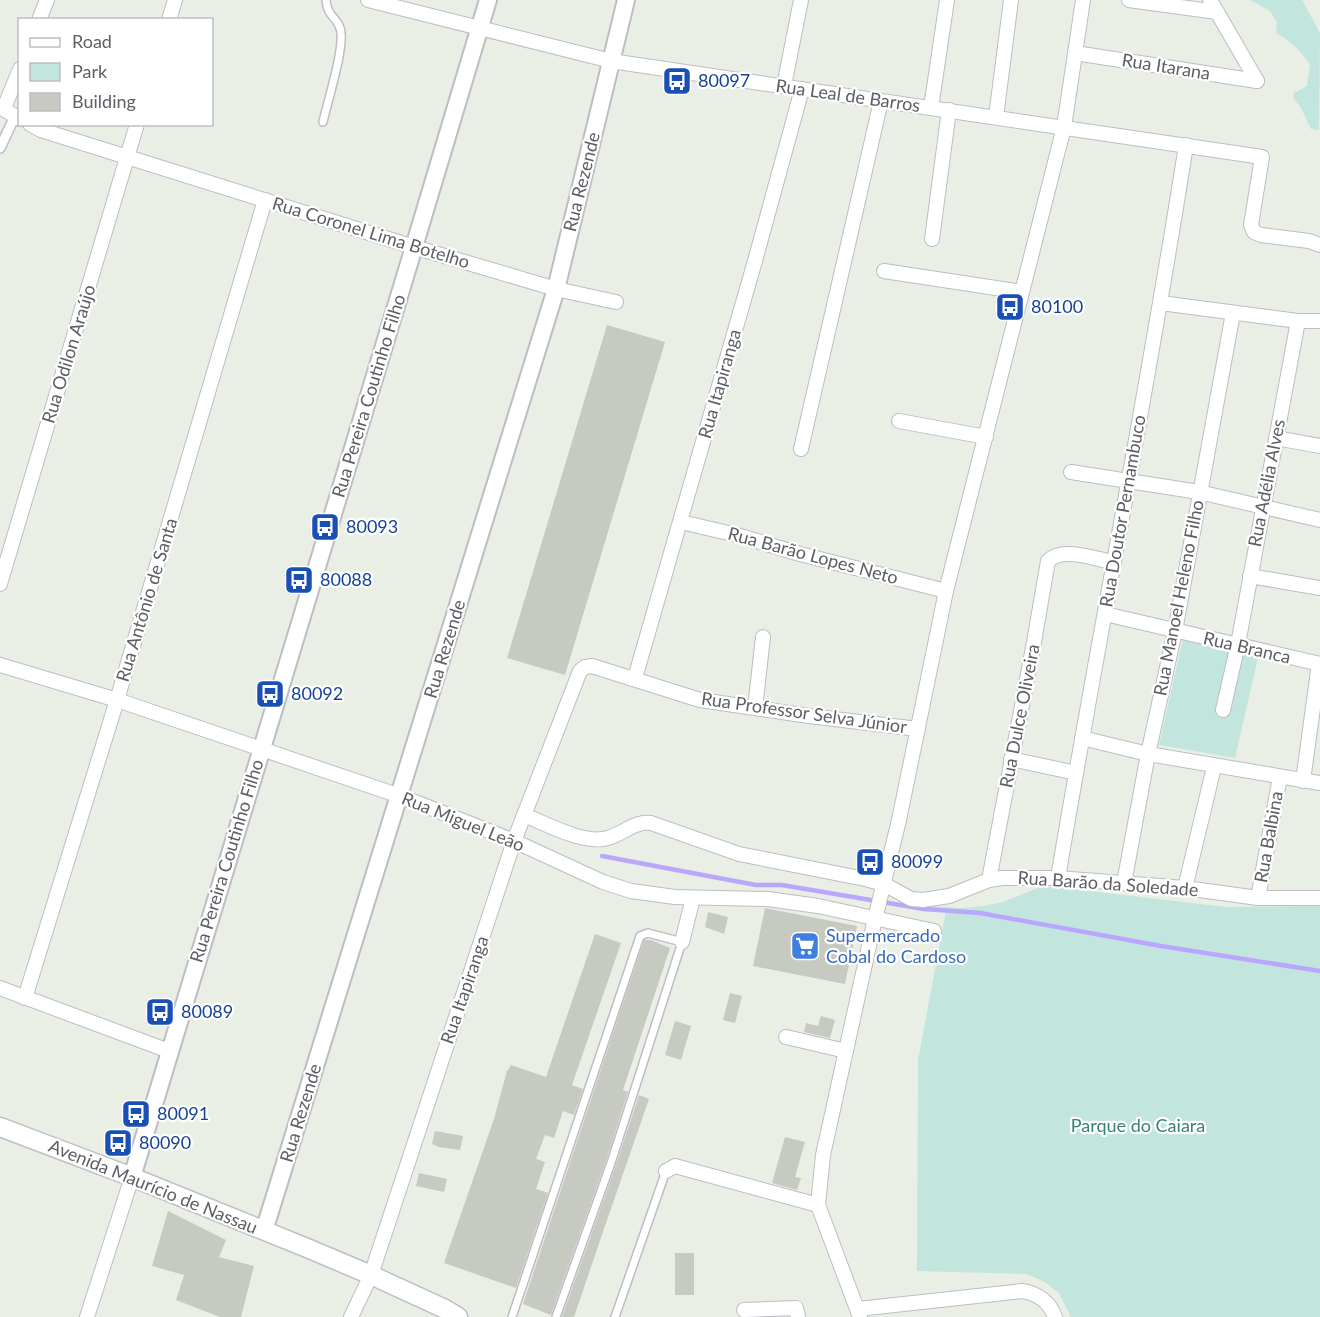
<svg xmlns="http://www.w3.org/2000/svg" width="1320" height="1317" viewBox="0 0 1320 1317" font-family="Lato,sans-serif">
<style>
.green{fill:#c2e5de}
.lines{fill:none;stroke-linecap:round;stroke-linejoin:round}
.stream{stroke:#baa7fc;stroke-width:4.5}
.building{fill:#c6cac1}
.service-casing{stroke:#bfbcc3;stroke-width:10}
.pedestrian-casing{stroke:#bfbcc3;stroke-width:12}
.minor-casing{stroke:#bfbcc3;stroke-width:16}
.tertiary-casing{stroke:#bfbcc3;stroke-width:20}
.secondary-casing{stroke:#c0bdc5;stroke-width:21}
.service{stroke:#fff;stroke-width:7}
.pedestrian{stroke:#fff;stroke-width:9}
.minor{stroke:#fff;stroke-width:14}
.tertiary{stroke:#fff;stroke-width:16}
.secondary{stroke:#fff;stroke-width:18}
.labels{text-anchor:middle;stroke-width:4.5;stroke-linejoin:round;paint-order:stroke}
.street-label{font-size:18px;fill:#5f5d65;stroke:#fff}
.transit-label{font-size:18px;fill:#164399;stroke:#fff;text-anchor:start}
.shop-label{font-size:18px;fill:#366cbe;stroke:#fff;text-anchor:start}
.park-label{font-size:18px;fill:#378176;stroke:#fff}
</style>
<rect width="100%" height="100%" fill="#e9efe5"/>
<g class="green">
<path d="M1250,0H1302L1320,33L1319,130L1311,129L1301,108L1293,97L1294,93L1307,86L1310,64C1300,51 1290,40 1276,33L1277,22L1270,11Z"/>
<path d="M1184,634L1259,653L1235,758L1159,745Z"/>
<path d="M1055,887L1226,907L1320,906V1317H1071L1059,1293L1045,1282L1026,1274L917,1271L918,1060L946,911L895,904L962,908L984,906L1003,902L1037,888Z"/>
</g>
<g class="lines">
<path class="stream" d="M602,856L756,885H782L924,909L980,913L1161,946L1320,971"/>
</g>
<g class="building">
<path d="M607,325L665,342L565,675L507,658Z"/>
<path d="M765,908L857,926L845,984L753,966Z"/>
<path d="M708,912L728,917L724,934L705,927Z"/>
<path d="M595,934L621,943L572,1085L583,1089L574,1115L563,1111L554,1138L545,1135L536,1159L545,1162L536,1189L548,1193L516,1288L444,1263L446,1257L494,1119L507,1071L511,1065L546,1077Z"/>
<path d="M644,940H651L670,948L623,1090L628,1092L606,1161L551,1315L523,1304Z"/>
<path d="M730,993L742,996L735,1023L723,1020Z"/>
<path d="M821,1016L835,1020L830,1038L804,1032L806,1023L818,1026Z"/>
<path d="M675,1021L691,1026L681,1060L665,1055Z"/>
<path d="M639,1095L649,1099L606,1223L574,1317H562L616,1165Z"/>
<path d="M435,1131L463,1136L460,1150L439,1147L432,1144Z"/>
<path d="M785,1137L805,1142L795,1177L801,1178L797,1190L772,1183Z"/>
<path d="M419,1173L447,1179L444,1192L416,1186Z"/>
<path d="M168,1211L226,1240L219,1257L254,1266L241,1317H220L176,1300L184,1275L152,1266Z"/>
<rect x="675" y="1253" width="19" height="42"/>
</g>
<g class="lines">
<g class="service-casing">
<g id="service">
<path d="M323,122C328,100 343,53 341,33C340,18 327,18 326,0"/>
<path d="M512,1317L640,936L648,933L682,942L611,1163L556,1317"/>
<path d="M615,1317L666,1171"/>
</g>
</g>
<g class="pedestrian-casing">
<path id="pedestrian" d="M0,148L15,116"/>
</g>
<g class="minor-casing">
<g id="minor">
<path d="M368,0L611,61L1262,157L1251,225L1254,232L1261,235L1309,241L1320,245"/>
<path d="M1129,0L1217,12"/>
<path d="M1210,0L1257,81"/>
<path d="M39,20L47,0"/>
<path d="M169,20L175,0"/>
<path d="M1075,53L1257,81"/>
<path d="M784,86L801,0"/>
<path d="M0,107L20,119"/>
<path d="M4,108L20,69"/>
<path d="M931,108L947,0"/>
<path d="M996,117L1011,0"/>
<path d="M30,124L41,130L414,247L556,289L616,302"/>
<path d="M932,239L949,110"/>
<path d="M884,271L1022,292"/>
<path d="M1161,303L1298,321H1320"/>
<path d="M899,421L986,437"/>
<path d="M1276,438L1320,446"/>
<path d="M801,449L881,101"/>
<path d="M1071,472L1199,492L1320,520"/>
<path d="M681,522L737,535L800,554L946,591"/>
<path d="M1250,576L1320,588"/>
<path d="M0,584L137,124"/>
<path d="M1105,614L1320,664"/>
<path d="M0,665L117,700L400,796L514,841L603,882L631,891L675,897L768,899L818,906L934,931"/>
<path d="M635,678L755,261L802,89"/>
<path d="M755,708L763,637"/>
<path d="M1223,710L1238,644L1298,321"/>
<path d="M1082,738L1148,754L1320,783"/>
<path d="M1011,759L1076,773"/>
<path d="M1303,781L1319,664"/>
<path d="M524,815C547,824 584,845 608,838C624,833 635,821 651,823L739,854L865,879L884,884L911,899L923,900L949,896L989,880L1002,878H1058L1185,888L1258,898H1320"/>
<path d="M1058,878C1099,633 1148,390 1186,145"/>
<path d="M989,880L1034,642L1048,561C1062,546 1094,559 1113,562"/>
<path d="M1124,883L1148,754L1175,631L1233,313"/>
<path d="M1185,888L1214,767"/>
<path d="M1258,898L1280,777"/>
<path d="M682,942L693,898"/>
<path d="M0,988L169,1051"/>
<path d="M25,998L117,700L265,200"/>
<path d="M786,1037L846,1051"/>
<path d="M666,1171L675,1166L818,1205"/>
<path d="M858,1309L1022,1291C1037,1293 1050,1302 1055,1317"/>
<path d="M744,1310L796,1308L798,1317"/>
<path d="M87,1317L132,1177"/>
<path d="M351,1317L371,1275L514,841L580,671L585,667L592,666L700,700L809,716L918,729"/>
<path d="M860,1317L818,1205L823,1155L875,919L899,820L946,591L1064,127L1083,0"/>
</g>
</g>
<g class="tertiary-casing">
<g id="tertiary">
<path d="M132,1177L414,247L488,0"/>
<path d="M264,1231L556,289L626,0"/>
</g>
</g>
<g class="secondary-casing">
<path id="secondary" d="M0,1127L132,1177L307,1248L371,1275L445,1309L458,1317"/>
</g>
<use href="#service" class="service"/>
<use href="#pedestrian" class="pedestrian"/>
<use href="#minor" class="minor"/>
<use href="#tertiary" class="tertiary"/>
<use href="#secondary" class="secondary"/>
</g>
<defs>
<g id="bus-square" transform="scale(1.5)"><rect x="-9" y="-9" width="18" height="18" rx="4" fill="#1a4fb4" stroke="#fff"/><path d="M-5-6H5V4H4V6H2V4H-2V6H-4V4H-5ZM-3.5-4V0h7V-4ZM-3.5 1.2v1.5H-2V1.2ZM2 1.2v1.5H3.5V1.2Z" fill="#fff"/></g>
<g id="supermarket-square" transform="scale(1.5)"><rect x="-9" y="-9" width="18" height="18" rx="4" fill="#3f7fe0" stroke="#fff"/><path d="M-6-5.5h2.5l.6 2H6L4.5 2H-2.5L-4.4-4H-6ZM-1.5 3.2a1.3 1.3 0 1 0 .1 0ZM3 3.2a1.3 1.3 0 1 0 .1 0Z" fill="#fff"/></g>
</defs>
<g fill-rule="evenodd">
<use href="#bus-square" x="677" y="81"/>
<use href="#bus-square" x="1010" y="307"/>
<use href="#bus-square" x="325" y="527"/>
<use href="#bus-square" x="299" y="580"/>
<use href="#bus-square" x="270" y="694"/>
<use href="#bus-square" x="870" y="862"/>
<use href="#supermarket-square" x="805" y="946"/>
<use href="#bus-square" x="160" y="1012"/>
<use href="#bus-square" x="136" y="1114"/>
<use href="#bus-square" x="118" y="1143"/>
</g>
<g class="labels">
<g class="street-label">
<text transform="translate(1166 67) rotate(9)" y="6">Rua Itarana</text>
<text transform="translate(848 96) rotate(8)" y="6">Rua Leal de Barros</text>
<text transform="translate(582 182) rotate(-76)" y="6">Rua Rezende</text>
<text transform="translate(371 233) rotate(17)" y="6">Rua Coronel Lima Botelho</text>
<text transform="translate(69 354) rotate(-73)" y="6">Rua Odilon Araújo</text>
<text transform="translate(720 384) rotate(-74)" y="6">Rua Itapiranga</text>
<text transform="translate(369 396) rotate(-73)" y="6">Rua Pereira Coutinho Filho</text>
<text transform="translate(1267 483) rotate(-79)" y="6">Rua Adélia Alves</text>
<text transform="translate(1123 511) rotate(-80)" y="6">Rua Doutor Pernambuco</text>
<text transform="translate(813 556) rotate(15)" y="6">Rua Barão Lopes Neto</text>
<text transform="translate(1179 598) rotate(-79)" y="6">Rua Manoel Heleno Filho</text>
<text transform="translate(147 600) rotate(-73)" y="6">Rua Antônio de Santa</text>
<text transform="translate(1247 648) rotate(13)" y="6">Rua Branca</text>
<text transform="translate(445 649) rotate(-73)" y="6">Rua Rezende</text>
<text transform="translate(804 713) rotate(8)" y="6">Rua Professor Selva Júnior</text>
<text transform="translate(1020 716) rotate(-79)" y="6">Rua Dulce Oliveira</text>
<text transform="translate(463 822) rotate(22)" y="6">Rua Miguel Leão</text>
<text transform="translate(1269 837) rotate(-80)" y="6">Rua Balbina</text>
<text transform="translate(227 861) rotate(-73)" y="6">Rua Pereira Coutinho Filho</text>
<text transform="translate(1108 884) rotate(4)" y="6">Rua Barão da Soledade</text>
<text transform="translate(465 990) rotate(-71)" y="6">Rua Itapiranga</text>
<text transform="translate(301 1113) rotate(-73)" y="6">Rua Rezende</text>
<text transform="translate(153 1187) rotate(22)" y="6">Avenida Maurício de Nassau</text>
</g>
<g class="transit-label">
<text x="698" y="87">80097</text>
<text x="1031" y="313">80100</text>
<text x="346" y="533">80093</text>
<text x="320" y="586">80088</text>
<text x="291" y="700">80092</text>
<text x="891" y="868">80099</text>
<text x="181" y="1018">80089</text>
<text x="157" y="1120">80091</text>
<text x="139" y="1149">80090</text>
</g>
<g class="shop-label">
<text x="826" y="942">Supermercado<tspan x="826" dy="21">Cobal do Cardoso</tspan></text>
</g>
<g class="park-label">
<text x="1138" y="1132">Parque do Caiara</text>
</g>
</g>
<rect x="18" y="18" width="195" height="108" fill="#ffffff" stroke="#bfbec1" stroke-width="1.5"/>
<rect x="30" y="38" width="30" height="9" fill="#ffffff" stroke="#bfbec1" stroke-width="1.5"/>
<text x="72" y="48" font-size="18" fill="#5f5d65">Road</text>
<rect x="30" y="63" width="30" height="18" fill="#c2e5de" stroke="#bfbec1" stroke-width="1.5"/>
<text x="72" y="78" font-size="18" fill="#5f5d65">Park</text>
<rect x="30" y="93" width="30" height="18" fill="#c6cac1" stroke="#bfbec1" stroke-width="1.5"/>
<text x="72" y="108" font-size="18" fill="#5f5d65">Building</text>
</svg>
